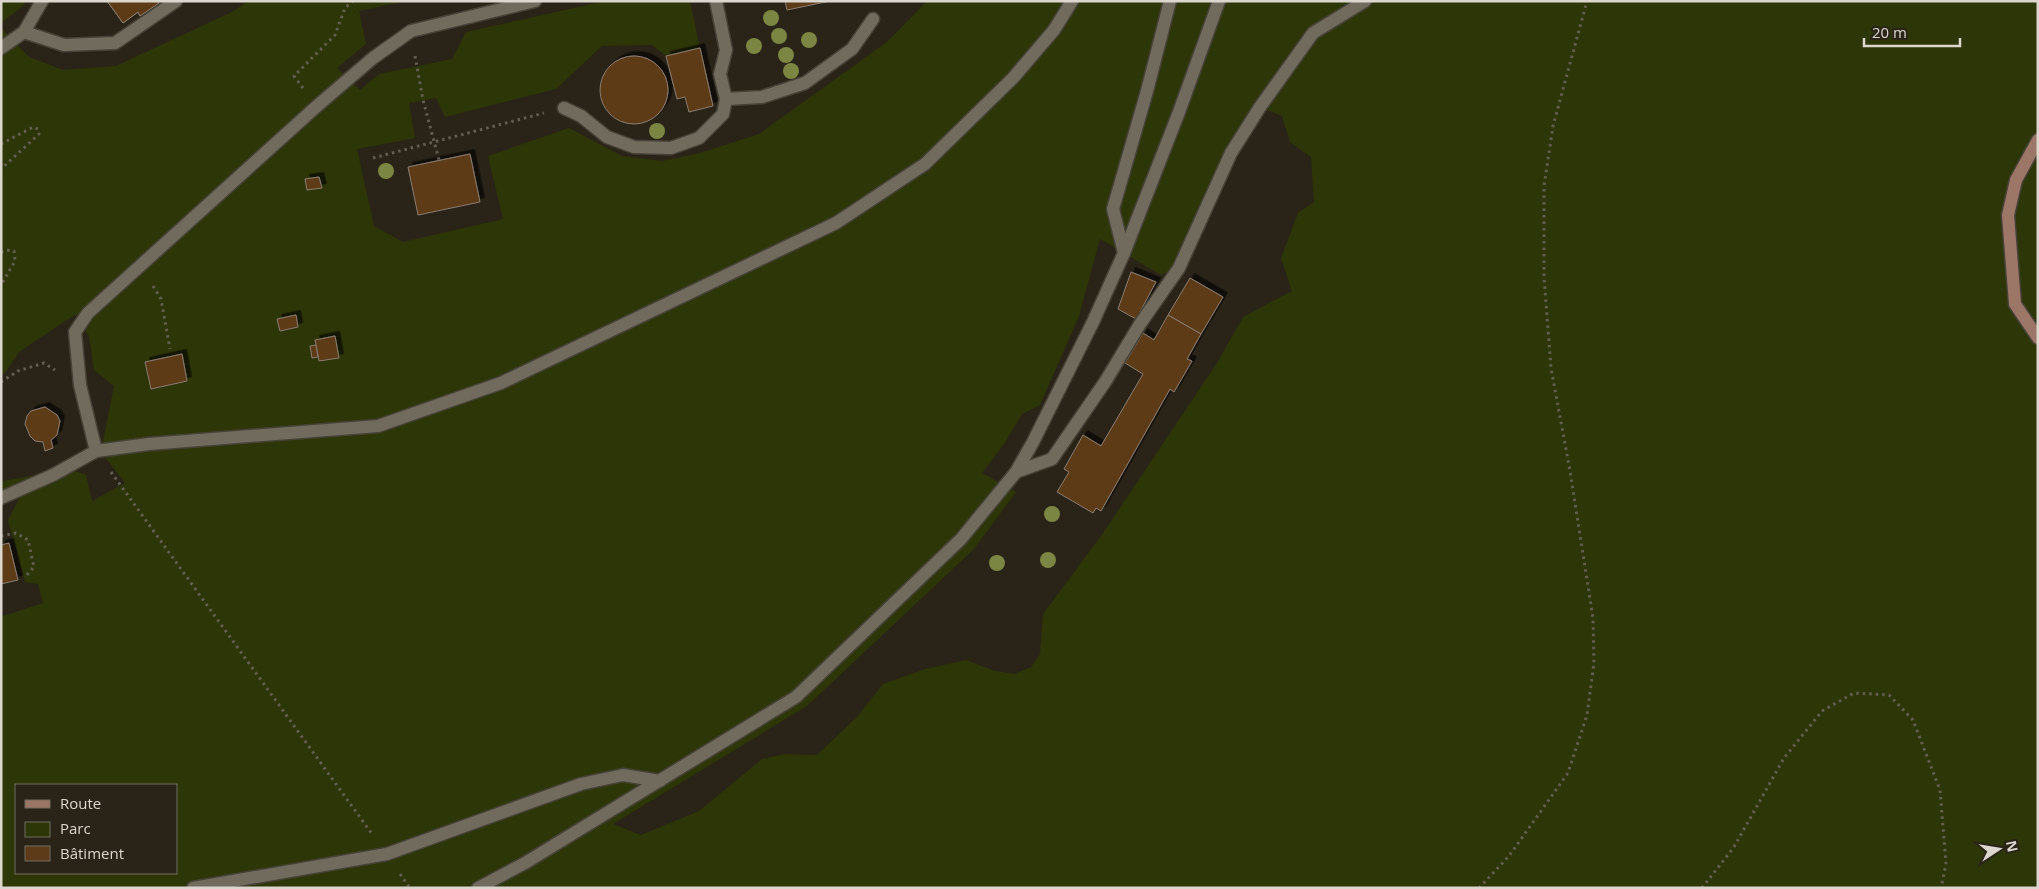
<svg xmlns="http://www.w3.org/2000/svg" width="2039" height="889" viewBox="0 0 2039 889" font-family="'Open Sans',sans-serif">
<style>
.green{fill:#2d3606;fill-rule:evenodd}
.building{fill:#5d3b19;stroke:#8a7d72;filter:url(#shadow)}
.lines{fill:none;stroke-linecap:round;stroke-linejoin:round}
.service-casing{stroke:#464238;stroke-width:15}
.secondary-casing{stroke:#464238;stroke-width:15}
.path{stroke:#635e53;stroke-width:3;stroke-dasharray:2.5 4;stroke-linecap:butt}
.service{stroke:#716b5d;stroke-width:12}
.secondary{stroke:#9c7667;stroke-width:12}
.tree{fill:#7b8642}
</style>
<defs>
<filter id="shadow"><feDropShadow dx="4.5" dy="-4.5" stdDeviation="0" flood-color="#0009"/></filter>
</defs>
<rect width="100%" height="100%" fill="#2a2418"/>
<g class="green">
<path d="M1,1H26L23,6L1,23Z"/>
<path d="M248,1H406L359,11L366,44L337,68L360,90L379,74L452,59L466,32L605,1H690L700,48L666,56L652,45L602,46L556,89L445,117L436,98L409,103L415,138L357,149L374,226L403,242L503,219L488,156L569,128L622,156L662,161L700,153L759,134L887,42L927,1H2038V888H1V619L3,616L43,603L38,584L25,582L8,520L20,497L1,499V479L3,481L70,469L86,475L92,501L125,483L101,452L114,386L94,370L89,336L76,314L19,352L5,373L1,375V28L29,57L63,70L116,66L234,11ZM1260,107L1282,116L1290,142L1311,157L1314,202L1298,213L1281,258L1292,291L1243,317L1217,363L1101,536L1043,614L1040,654L1031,667L1015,674L995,671L966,660L925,669L883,684L857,717L817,755L785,754L762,759L699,811L641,835L613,824L807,706L974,549L1016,492L982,473L1004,444L1022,414L1040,405L1079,316L1100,239L1161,275L1179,268ZM16,785H176V873H16Z"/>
</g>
<g class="building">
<path d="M107,1H158L159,3L140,16L138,12L123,23Z"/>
<path d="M107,1H158L159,3L140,16L138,12L123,23Z"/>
<path d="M785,1H830L787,10Z"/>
<path d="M700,48L713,106L689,112L685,97L677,99L666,56Z"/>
<circle cx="634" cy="90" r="34"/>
<path d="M470,154L480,202L418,215L408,167Z"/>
<path d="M319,177L322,188L307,190L305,179Z"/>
<path d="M1131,272L1156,282L1136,319L1118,309Z"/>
<path d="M1190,278L1223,297L1201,334L1168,315Z"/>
<path d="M296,315L298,327L280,331L277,319Z"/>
<path d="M1168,315L1201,334L1187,359L1192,361L1174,392L1170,389L1101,511L1096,508L1093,513L1057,492L1069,472L1064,469L1083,435L1101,446L1143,374L1125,363L1143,333L1154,340Z"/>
<path d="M335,336L339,358L319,361L315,340Z"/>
<path d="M316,345L318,357L312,358L310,346Z"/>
<path d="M182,354L187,381L151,389L145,362Z"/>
<path d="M45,407L57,415L60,421L57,435L51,440L53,448L45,451L43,442L35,441L30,436L25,424L27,416L31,411Z"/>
<path d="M9,543L18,580L1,584V545Z"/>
</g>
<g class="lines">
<g class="service-casing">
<g id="service">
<path d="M716,1L726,50L720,74L726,99L762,97L805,83L852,49L873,19"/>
<path d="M24,32L64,45L115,43L176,1"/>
<path d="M1,48L24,32L42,1"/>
<path d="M564,108L581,116L607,137L634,147L671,148L699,138L723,114L726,99"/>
<path d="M1124,253L1113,209L1147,91L1170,1"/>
<path d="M96,451L80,385L75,332L88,313L317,106L373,58L411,31L535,1"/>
<path d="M1016,472L1052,459L1105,382L1140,324L1179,268L1231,153L1260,107L1313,33L1365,1"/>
<path d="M1,498L53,475L96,451L149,444L378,426L501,383L836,223L925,164L1013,78L1054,30L1072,1"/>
<path d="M193,888L387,854L581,784L623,775L660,781"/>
<path d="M478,888L525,863L796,697L961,539L1016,472L1033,442L1093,322L1124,253L1179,112L1219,1"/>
</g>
</g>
<g class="secondary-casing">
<path id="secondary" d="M2038,140L2016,180L2008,215L2015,304L2038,338"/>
</g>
<g class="path">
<path d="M415,56L423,100L439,160"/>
<path d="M303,88L294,76L335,35L345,8L353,1"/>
<path d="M1,144L33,127L38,129L39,134L1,169"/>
<path d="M373,158L544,113"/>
<path d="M1,252L6,250L14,251L15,261L1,285"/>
<path d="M153,286L161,299L170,349"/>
<path d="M1,382L18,371L44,363L55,370"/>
<path d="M111,472L372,834"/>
<path d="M1,536L16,533L28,540L34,567L26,576"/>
<path d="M400,874L410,888"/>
<path d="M1479,888L1509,856L1568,773L1587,715L1594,663L1593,618L1570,471L1551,368L1544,277V186L1553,126L1587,1"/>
<path d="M1702,888L1734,847L1784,758L1822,711L1854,693L1889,695L1913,720L1940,790L1946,864L1941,888"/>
</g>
<use href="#service" class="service"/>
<use href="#secondary" class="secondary"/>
</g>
<g class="tree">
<circle cx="771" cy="18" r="8"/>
<circle cx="779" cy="36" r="8"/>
<circle cx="809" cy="40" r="8"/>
<circle cx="754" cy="46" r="8"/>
<circle cx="786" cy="55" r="8"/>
<circle cx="791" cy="71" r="8"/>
<circle cx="657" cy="131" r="8"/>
<circle cx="386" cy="171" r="8"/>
<circle cx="1052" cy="514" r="8"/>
<circle cx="1048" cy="560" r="8"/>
<circle cx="997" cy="563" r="8"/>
</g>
<rect width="2039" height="889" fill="none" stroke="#dbd7cf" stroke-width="5"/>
<rect x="15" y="784" width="162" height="90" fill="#2a2418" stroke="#716c61"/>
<rect x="25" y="800" width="25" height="8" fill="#9c7667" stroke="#716c61"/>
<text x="60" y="809" font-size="15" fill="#dbd7cf">Route</text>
<rect x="25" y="822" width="25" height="15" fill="#2d3606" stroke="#716c61"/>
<text x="60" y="834" font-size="15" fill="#dbd7cf">Parc</text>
<rect x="25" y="846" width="25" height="15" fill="#5d3b19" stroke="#716c61"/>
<text x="60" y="859" font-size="15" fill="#dbd7cf">Bâtiment</text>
<g transform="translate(1999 849) rotate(78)" stroke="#2a2418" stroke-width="4" paint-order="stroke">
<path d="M0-4L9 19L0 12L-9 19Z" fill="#dbd7cf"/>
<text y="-8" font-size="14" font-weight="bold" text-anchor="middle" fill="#dbd7cf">N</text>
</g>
<path d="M1864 38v8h96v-8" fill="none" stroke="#dbd7cf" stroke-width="2.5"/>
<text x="1872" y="38" font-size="15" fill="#dbd7cf" stroke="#2a2418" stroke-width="4" paint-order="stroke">20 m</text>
</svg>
